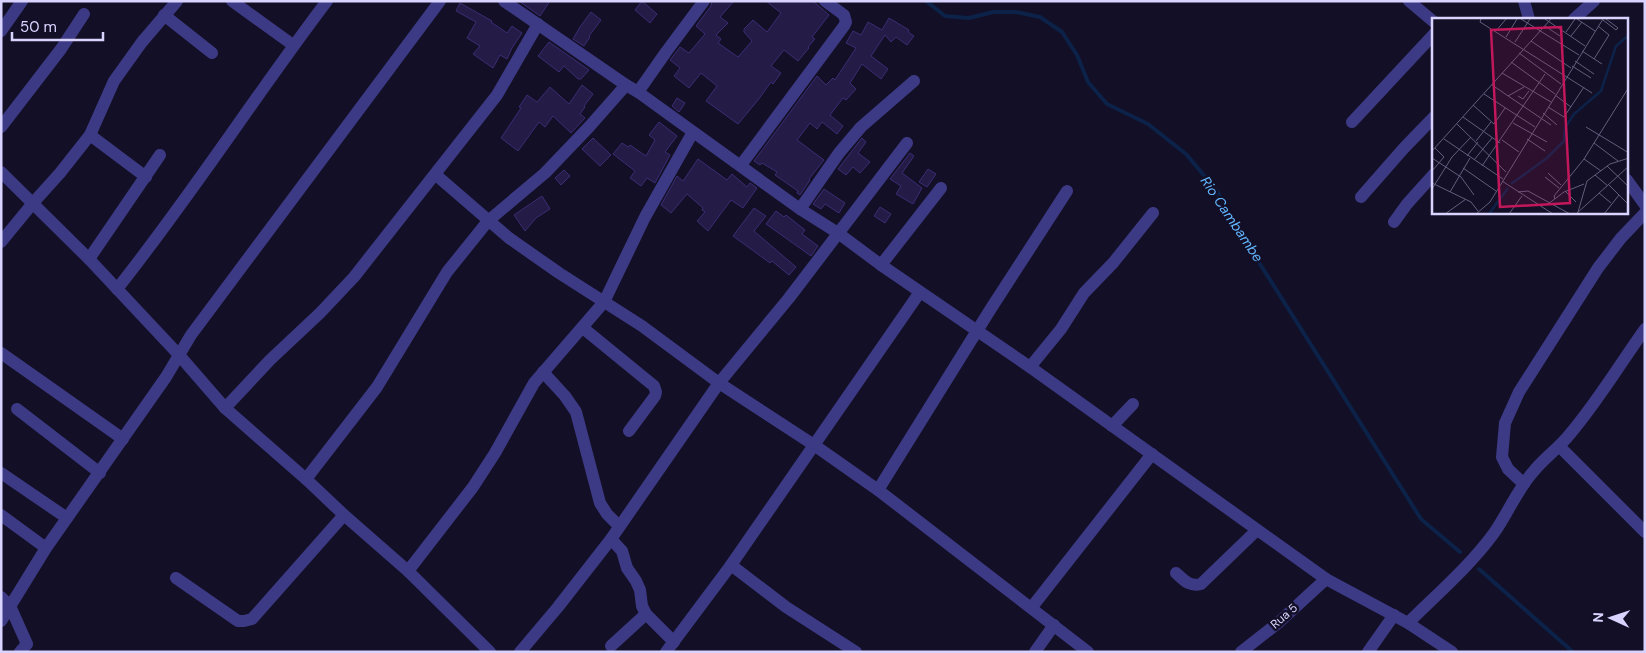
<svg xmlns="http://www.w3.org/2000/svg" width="1646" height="653" viewBox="0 0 1646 653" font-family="'DM Sans',sans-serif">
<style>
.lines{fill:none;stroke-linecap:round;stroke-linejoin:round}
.stream{stroke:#0c2248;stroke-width:4}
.building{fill:#241b47;stroke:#3b2d73}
.minor{stroke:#3d3a85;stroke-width:12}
.labels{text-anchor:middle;stroke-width:5;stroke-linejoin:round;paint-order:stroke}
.street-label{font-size:12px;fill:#d9d4ff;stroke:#130f26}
.water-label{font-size:14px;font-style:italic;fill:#62b6ff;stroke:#130f26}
.inset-river{fill:none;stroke:#0c2248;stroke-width:2.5}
.inset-road{fill:none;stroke:#625e7d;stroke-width:1}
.view{fill:#c2185b;fill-opacity:0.15;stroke:#c2185b;stroke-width:2.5}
.inset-edge{fill:none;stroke:#d9d4ff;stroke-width:2.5}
</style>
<rect width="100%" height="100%" fill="#130f26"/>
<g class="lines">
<g class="stream">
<path d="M926,1L945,16L969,18L993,12H1016L1040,17L1062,32L1077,55L1088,82L1107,104L1148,124L1186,154L1217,191L1243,237L1421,519L1460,552"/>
<path d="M1479,569L1573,652"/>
</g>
</g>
<g class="building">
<path d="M519,1H550L540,16Z"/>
<path d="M642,1L657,14L650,23L635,10Z"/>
<path d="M712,1H734L720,17L728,23L716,35L721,39L718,43L738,57L752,41L744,32V29L753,20L767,32L781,13L766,1H813L829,15L812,37L815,39L808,47L809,48L798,61L784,50L771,66L781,73L773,84L771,82L758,100L738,124L706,101L717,86L701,73L689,88L674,76L680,68L670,60L680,47L689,53L705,34L696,26L711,6Z"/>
<path d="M460,3L492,21L491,22L507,33L512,26L522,33L512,48L507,59L500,55L493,68L473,54L480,46L467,38L476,22L456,11Z"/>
<path d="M591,12L601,20L589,36L590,37L584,46L573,39L580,27Z"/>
<path d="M889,18L909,30L908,32L914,36L907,45L896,37L891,42L885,35L871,56L888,69L881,79L862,64L850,83L856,89L846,100L843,98L830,115L843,126L837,134L822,122L817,129L810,123L797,140L824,160L809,179L810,180L800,195L797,193L798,191L775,175L777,172L762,163L760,165L754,161L817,76L826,85L833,78L835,80L856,48L846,43L853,31L861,35L868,22L882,30Z"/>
<path d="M549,42L589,70L581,79H578L564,66L559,72L538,56Z"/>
<path d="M582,85L593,94L584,106L585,107L580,114L585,118L571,133L553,116L545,127L539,122L518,151L501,138L521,108L519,107L527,95L537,102L550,87L569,104Z"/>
<path d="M677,98L685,103L679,112L672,106Z"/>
<path d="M659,122L677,136L665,152L670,155L655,183L647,178L641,186L630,178L635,171L613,154L622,143L628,147L630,145L646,156L655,140L649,135Z"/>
<path d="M593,138L611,155L600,166L582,149Z"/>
<path d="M862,138L866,142L858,153L870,162L860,173L853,167L846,175L838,169Z"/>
<path d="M910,153L914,156L902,173L922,188L913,204L896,194L901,186L890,179Z"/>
<path d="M698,159L727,180L732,174L747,187L750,183L757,188L743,208L731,200L708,231L697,221L705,212L702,210L703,208L687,194L671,213L661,205L677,176L683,181Z"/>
<path d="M928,169L936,174L927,187L919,182Z"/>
<path d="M564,170L570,176L561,185L555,178Z"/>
<path d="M824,189L845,203L839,213L825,204L821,209L813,204Z"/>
<path d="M542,196L550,209L536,218L525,231L514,215Z"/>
<path d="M880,207L891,214L885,223L874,216Z"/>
<path d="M754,208L766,216L754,231L796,267L789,275L772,261L770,263L733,236Z"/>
<path d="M776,211L784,217L786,215L805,230L802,234L818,246L811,256L766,224Z"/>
</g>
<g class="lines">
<g class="minor">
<path d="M232,1L293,45"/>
<path d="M504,1L626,85L638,92L800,209L838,233L881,265L1030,367L1326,579L1408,623L1452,652"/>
<path d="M1409,1L1434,22"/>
<path d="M1524,1L1529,19"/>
<path d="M164,15L212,53"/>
<path d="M1574,19L1594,1"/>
<path d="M1,31L22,1"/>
<path d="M638,92L666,52L704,1"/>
<path d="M1352,122L1434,34"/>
<path d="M1,127L61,49L84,14"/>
<path d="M90,135L146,177"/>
<path d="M741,165L844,26L846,22L844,15L825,1"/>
<path d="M1,172L89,259L179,355L225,408L306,479L344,515L408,571L490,652"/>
<path d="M436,175L509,238L559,273L642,326L719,383L814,445L878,490L1088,652"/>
<path d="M1627,180L1645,205"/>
<path d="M1361,197L1404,148L1434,117"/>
<path d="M800,209L839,153L861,127L914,81"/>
<path d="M1394,222L1407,204L1434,174"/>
<path d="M1,242L33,203L60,173L90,135L114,81L142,42L177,1"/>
<path d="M89,259L160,155"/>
<path d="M881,265L941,188"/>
<path d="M117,289C191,196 255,96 327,1"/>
<path d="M583,328L654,386L656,392L655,396L629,431"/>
<path d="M1,353L123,439"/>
<path d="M1030,367L1061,329L1084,293L1113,263L1153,213"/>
<path d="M543,372L565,396L576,412L600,503L607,514L619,526"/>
<path d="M225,408L270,360L320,313L354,277L497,95L538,24"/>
<path d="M17,409L100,473"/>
<path d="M1112,426L1133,404"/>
<path d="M1559,446L1645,532"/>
<path d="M1,473L67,518"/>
<path d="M306,479L377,387L447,272L488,221L545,173L589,127L626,85"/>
<path d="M1524,484L1508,469L1502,457L1505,423L1519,392L1598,268L1621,238L1645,213"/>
<path d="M878,490L990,310L1067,191"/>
<path d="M1,515L46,548"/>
<path d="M611,539L622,551L627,568L636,581L640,590L642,606L646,614L674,642"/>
<path d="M731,565L786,607L856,652"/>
<path d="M408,571L473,487L495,453L534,383L604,302L645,217L693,132"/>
<path d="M1176,573C1184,580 1189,587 1201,584L1257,530"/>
<path d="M176,578L238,621H244L252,619L344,515"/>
<path d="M1,597L10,606L27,644L20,652"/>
<path d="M1032,607L1152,454"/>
<path d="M1,621L46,548L166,377L191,335L440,1"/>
<path d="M1408,623C1437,594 1470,566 1494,533C1508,513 1517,490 1533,472C1544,458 1559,448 1570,434C1598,401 1620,364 1645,329"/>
<path d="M611,646L646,614"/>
<path d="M520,652L558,607L611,539L719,383L789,298L907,143"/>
<path d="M666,652L731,565L920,292"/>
<path d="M1035,652L1054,625"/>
<path d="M1241,652L1278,623L1326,579"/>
<path d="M1368,652L1394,615"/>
</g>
</g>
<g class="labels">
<g class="street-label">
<text transform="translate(1284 616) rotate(-41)" y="4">Rua 5</text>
</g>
<g class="water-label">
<text transform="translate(1232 219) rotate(56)" y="5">Rio Cambambe</text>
</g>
</g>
<g transform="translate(1432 18)">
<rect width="196" height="196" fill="#130f26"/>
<path class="inset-river" d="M79,166L115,140L132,123L133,110L142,96L169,73L184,28L197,17M57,196L76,170"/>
<path class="inset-road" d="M49,1L48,4L160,75M89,1L147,37M113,1L153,28M145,1L163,13M174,1L186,10L184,12M171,2L184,12M113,8L128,18M64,13L74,1M134,14L143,1M139,18L150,4M74,19L85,1M99,23L139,50M83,24L98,1M150,33L170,46M87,35L129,66M162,41L177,17L166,8M143,43L162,56M79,44L123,76M140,48L159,60M70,55L119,84M60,67L119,107M52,76L103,109M123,77L139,89M76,78L92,69M86,78L91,81L97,73M41,87L62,106L73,90M116,89L132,99L152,69M111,95L125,107M31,99L68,125M81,105L115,124M25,106L74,154M154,109L197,135M12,121L71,161M95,121L113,133M70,122L87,134M44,123L59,104M162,125L186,143M0,133L119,1M35,138L46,124M0,140L29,159L42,177M152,141L169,153M42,142L60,120M50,148L113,56M175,148L197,169M31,150L64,173M0,153L12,139L3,130M116,155L129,167M163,157L176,168M113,159L127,170M70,163L121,196M0,165L39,184L46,193M177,167L197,187M0,171L20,139L39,119M133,173L144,184M18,174L38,140M86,174L96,173L138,196M167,175L179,185M123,181L122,178L152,141L197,69M116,186L132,174L152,166M146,194L155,163L178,146L197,140M13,196L34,181M44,196L58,184L171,1M77,196L90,178M144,196L197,148M172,196L187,177"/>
<path class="view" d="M129,9L138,185L68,189L59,12Z"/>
<rect width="196" height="196" class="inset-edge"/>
</g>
<rect width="1646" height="653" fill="none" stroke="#d9d4ff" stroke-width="5"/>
<g transform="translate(1611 618) rotate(273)" stroke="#130f26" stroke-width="4" paint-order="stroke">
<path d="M0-4L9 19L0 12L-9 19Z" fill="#d9d4ff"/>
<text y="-8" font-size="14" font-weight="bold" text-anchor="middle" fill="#d9d4ff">N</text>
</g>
<path d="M12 32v8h91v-8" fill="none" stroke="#d9d4ff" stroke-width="2.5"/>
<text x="20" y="32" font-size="15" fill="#d9d4ff" stroke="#130f26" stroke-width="4" paint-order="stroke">50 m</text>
</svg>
